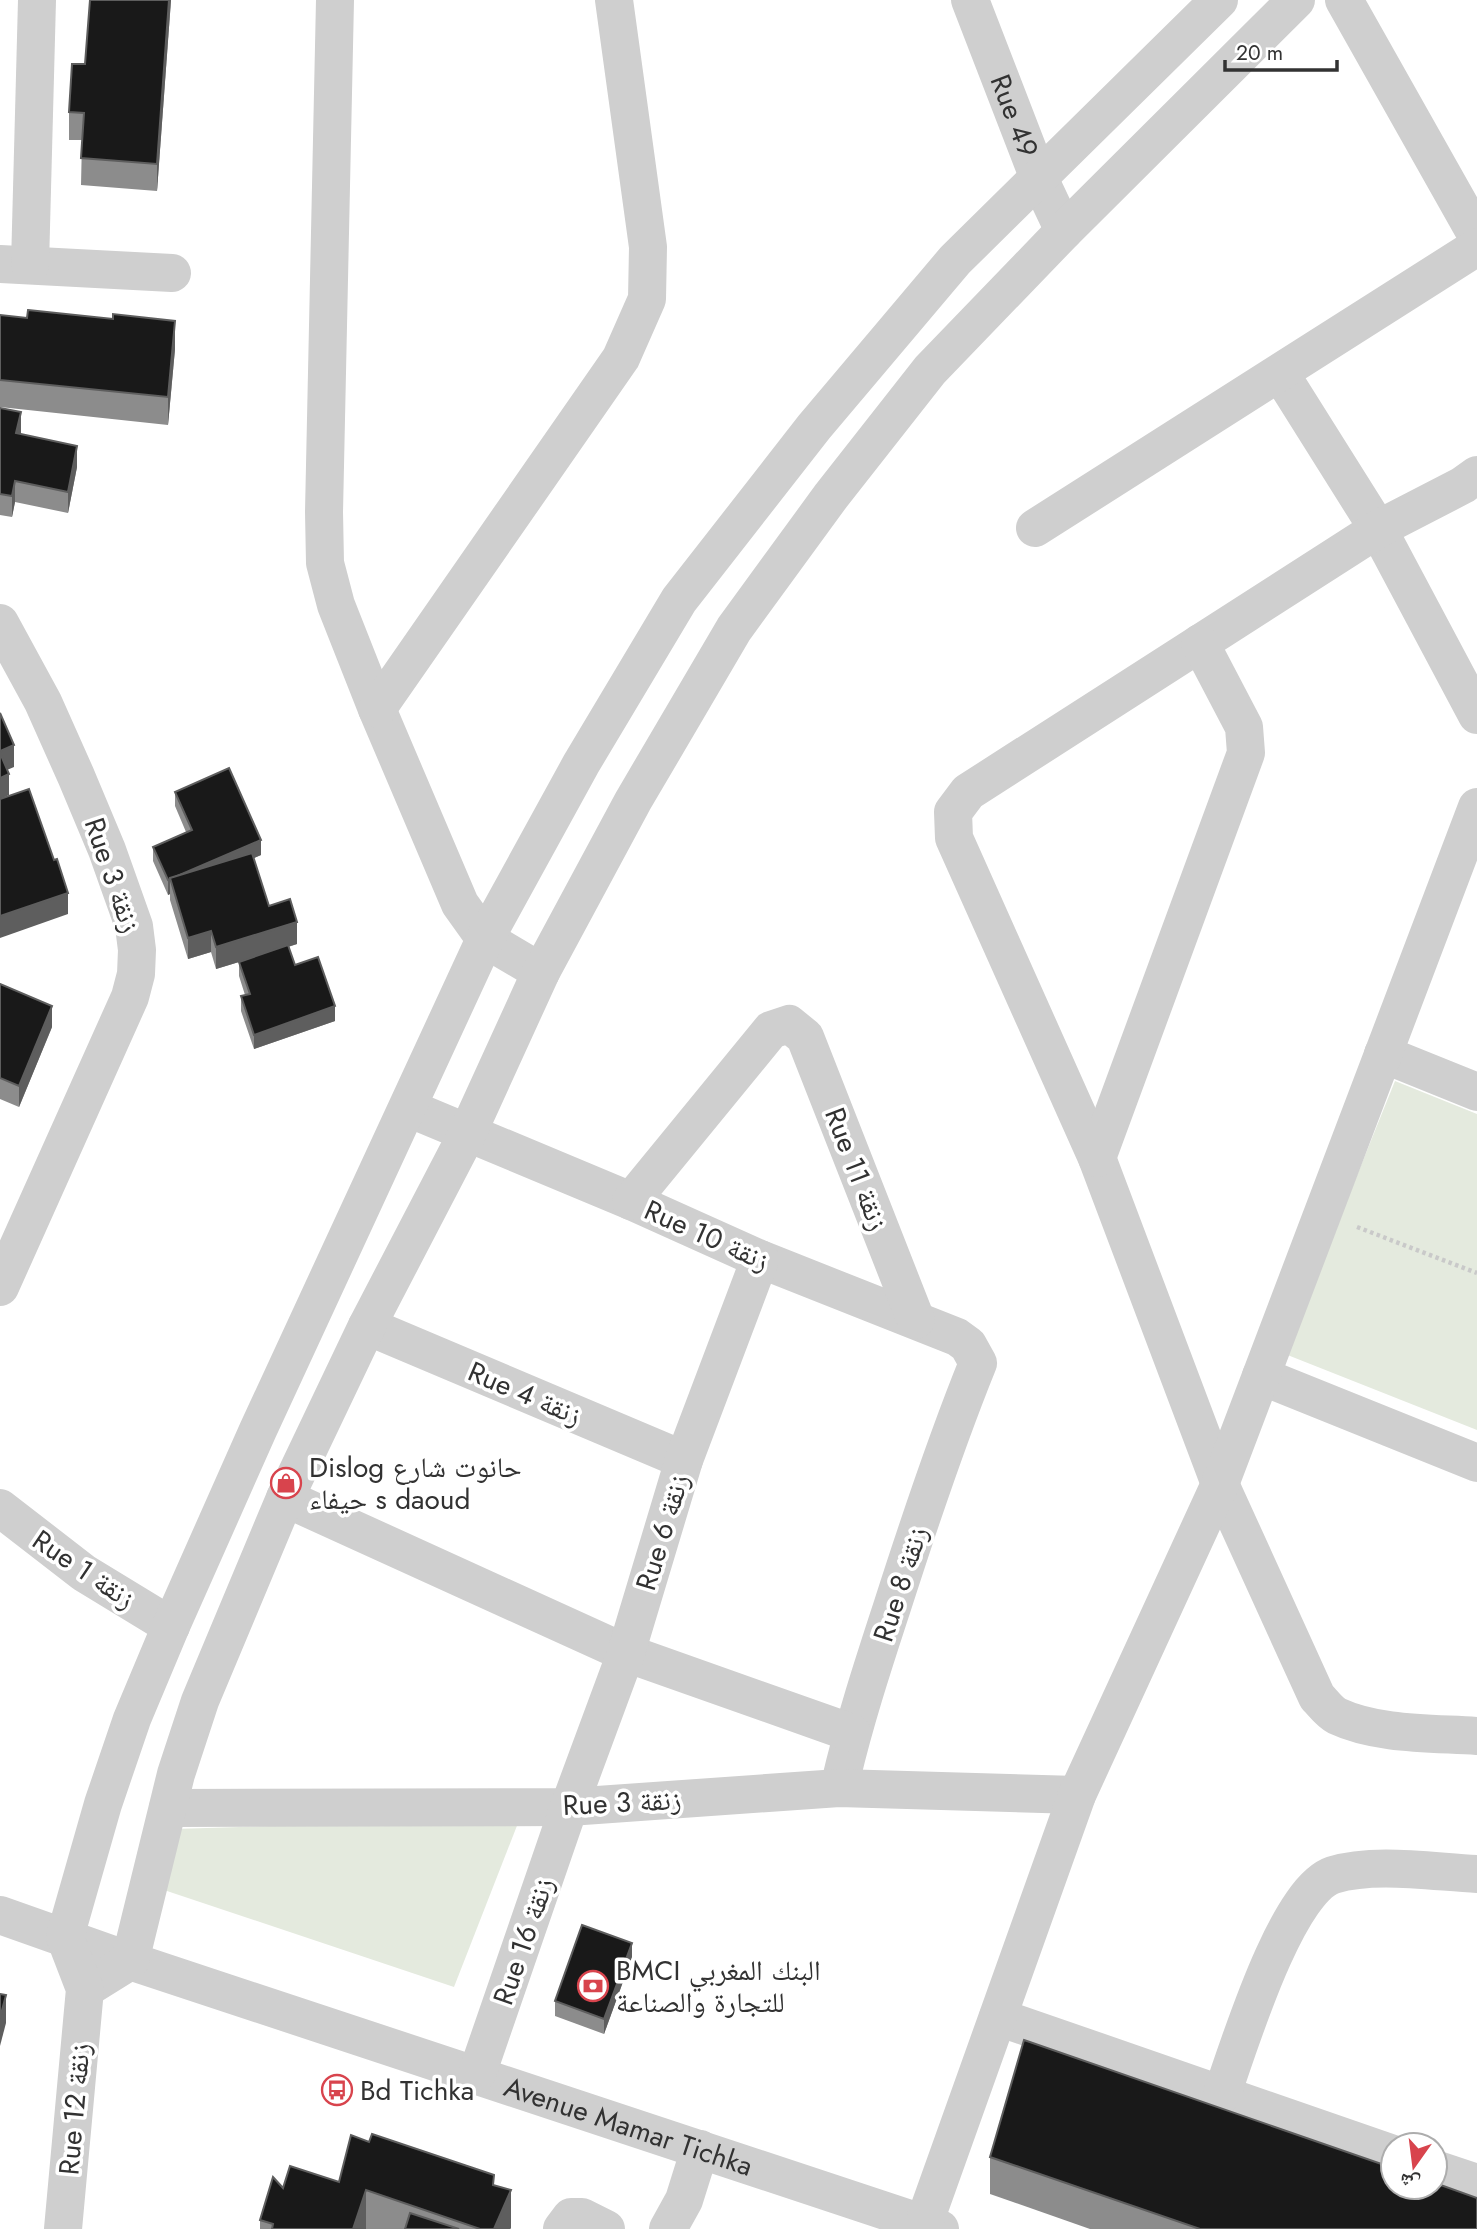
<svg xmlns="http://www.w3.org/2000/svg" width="1477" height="2229" viewBox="0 0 1477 2229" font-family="Jost,'Noto Naskh Arabic',sans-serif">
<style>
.green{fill:#e4eade}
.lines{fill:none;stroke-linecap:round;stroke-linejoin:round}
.path{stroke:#c9c9c9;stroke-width:4.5;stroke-dasharray:3.5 3.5;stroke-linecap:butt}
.minor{stroke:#cfcfcf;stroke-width:38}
.wall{fill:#8c8c8c}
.shaded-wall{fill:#5e5e5e}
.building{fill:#191919;stroke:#5e5e5e;stroke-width:2}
.labels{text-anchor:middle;stroke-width:7;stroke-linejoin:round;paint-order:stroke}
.street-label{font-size:28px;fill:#323232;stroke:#fff}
.poi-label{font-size:28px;fill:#323232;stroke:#fff;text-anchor:start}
</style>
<rect width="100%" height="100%" fill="#fff"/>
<g class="green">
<path d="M1395,1081L1477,1114V1430L1285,1354Z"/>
<path d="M520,1818L454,1987L161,1889L174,1829Z"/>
</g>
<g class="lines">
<path class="path" d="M1357,1227L1477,1273"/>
<g class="minor">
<path d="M335,0L324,512L325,563L336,605L377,709L460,904L485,939L541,972"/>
<path id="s1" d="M970,0L1038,176L1064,231"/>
<path d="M1344,0L1477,236"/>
<path d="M0,264L172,273"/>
<path d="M30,265L37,0"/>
<path d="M1280,373L1378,529L1477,715"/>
<path d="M1477,475L1463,485L1378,529L968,792L953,812L954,838L1097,1158L1220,1484L1317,1697C1323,1703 1329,1712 1337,1716C1377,1735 1433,1733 1477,1736"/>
<path d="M1035,528L1477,247"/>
<path d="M0,623L43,702L76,776L107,850L134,926L137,950L136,974L130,997L0,1287"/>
<path d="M377,709L621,358L647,299L648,247L614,0"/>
<path d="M1383,1054L1477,1092"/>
<path d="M408,1108L631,1201L760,1259L957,1337L968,1345L978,1363C946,1442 919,1523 893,1604C873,1665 853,1726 839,1788"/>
<path d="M1097,1158L1246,753L1244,727L1200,643"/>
<path d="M631,1201L771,1030L789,1024L805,1037L916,1320"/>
<path d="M367,1326L684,1460"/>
<path d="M1261,1376L1477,1463"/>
<path d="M285,1498L626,1653L852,1733"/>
<path d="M0,1508L84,1573L171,1626"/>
<path d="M168,1808L569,1807L839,1788L1077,1795"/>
<path id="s2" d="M0,1915L130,1961L940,2229"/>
<path d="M85,1989L130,1961L176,1774L200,1701L285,1498L367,1326L468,1132L541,972L633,801L734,629L831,496L930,370L1064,231L1296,0"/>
<path d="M998,2017L1393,2154"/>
<path d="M477,2074L569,1807L626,1653L684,1460L760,1259"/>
<path d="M1222,2094C1239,2046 1286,1891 1333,1875C1374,1862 1434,1872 1477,1874"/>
<path d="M1435,2169L1477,2183"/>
<path d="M63,2229L85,1989L65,1937L103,1804L132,1719L171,1626L258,1430L485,939L581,764L679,600L814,427L955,260L1219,0"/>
<path d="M562,2229L571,2217H582L606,2229"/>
<path d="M668,2229L684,2200L700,2149"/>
<path d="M922,2229L1077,1795L1220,1484L1477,807"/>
</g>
</g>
<g class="wall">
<path d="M90,0H171L157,191L81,185L82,140H69V112L85,64Z"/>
<path d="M0,315L175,349L168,425L0,407Z"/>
<path d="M0,408L21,434L77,467L68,513L15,502L12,517L0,515Z"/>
<path d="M175,792L261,855L254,858L269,906L297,944L288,947L295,965L335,1021L254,1049L241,1011V996L245,995L239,976V962L216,969L211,952L188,959L170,900V894L168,895L153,861V847L186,832L175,806Z"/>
<path d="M0,984L52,1027L19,1107L0,1099Z"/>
<path d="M632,1957L604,2034L555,2016V2001Z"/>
<path d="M990,2157L1477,2229H1090L990,2194Z"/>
<path d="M339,2182L494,2185L511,2228L510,2229H260V2220L283,2188Z"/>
</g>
<g class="shaded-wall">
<path d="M169,0H171L157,191V164Z"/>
<path d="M175,321V349L168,425V397Z"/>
<path d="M21,412V433L16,455V433Z"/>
<path d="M77,446V467L68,513V492Z"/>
<path d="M15,481V502L12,517V496Z"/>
<path d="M14,745V767L0,773V751Z"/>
<path d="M9,774V795L0,799V778Z"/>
<path d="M261,840V855L174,892L170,879Z"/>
<path d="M170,879V894L168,895V880Z"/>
<path d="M68,893V914L0,938V916Z"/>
<path d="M297,922V944L216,969V947Z"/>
<path d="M211,931V952L188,959V938Z"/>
<path d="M52,1006V1027L19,1107V1086Z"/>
<path d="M335,1006V1021L254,1049V1035Z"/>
<path d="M632,1943V1957L604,2034V2019Z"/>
<path d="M6,1995V2023L0,2046V2018Z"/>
<path d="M366,2190V2229H353Z"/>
<path d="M511,2190V2228L510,2229H494Z"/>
</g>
<g class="building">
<path d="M90,0H169L157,164L81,158L84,113L69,112L72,64H85Z"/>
<path d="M28,310L113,319V314L175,321L168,397L0,380V315L27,318Z"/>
<path d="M0,408L21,412L16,433L77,446L68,492L15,481L12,496L0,494Z"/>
<path d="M0,713L14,745L0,751Z"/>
<path d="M0,753L9,774L0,778Z"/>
<path d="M229,768L261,840L168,880L153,847L192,830L175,792Z"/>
<path d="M29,789L54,860L57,859L68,893L0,916V799Z"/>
<path d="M252,853L269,906L290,899L297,922L216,947L211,931L188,938L170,878Z"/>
<path d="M288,945L295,965L318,957L335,1006L254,1035L241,996L250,994L239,962Z"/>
<path d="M0,984L52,1006L19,1086L0,1078Z"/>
<path d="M582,1925L632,1943L604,2019L555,2001Z"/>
<path d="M0,1994L6,1995L0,2018Z"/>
<path d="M1024,2040L1393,2168V2187H1435V2183L1477,2198V2229H1200L990,2157Z"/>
<path d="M372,2134L494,2175L493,2185L511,2190L494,2229H480L366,2190L353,2229H272L273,2224L260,2220L273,2177L283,2188L290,2166L339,2182L351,2135L369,2142Z"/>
<path d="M410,2213L459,2229H405Z"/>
</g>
<defs>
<g id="shop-ring" transform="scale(1.575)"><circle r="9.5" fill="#fff" stroke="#d8444d" stroke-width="1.5"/><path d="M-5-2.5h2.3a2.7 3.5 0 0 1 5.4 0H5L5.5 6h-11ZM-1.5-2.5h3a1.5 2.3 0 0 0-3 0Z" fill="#d8444d"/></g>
<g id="bank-ring" transform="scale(1.575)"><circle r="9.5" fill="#fff" stroke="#d8444d" stroke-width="1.5"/><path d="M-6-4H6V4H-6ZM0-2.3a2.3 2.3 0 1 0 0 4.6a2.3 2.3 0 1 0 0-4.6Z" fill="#d8444d"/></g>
<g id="bus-ring" transform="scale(1.575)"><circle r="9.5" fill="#fff" stroke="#d8444d" stroke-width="1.5"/><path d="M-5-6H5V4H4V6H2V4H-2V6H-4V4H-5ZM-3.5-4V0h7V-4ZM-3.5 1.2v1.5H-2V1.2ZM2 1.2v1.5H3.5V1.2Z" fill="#d8444d"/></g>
</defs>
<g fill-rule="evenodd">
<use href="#shop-ring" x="286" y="1483"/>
<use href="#bank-ring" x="593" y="1986"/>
<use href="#bus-ring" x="337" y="2090"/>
</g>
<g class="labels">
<g class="street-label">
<text dy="10" stroke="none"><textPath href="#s1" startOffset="124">Rue 49</textPath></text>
<text transform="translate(113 875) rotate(71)" y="10">Rue 3 زنقة</text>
<text transform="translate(857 1169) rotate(69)" y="10">Rue 11 زنقة</text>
<text transform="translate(707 1235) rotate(24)" y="10">Rue 10 زنقة</text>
<text transform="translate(525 1393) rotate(23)" y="10">Rue 4 زنقة</text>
<text transform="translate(662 1532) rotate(-73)" y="10">Rue 6 زنقة</text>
<text transform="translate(84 1569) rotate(34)" y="10">Rue 1 زنقة</text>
<text transform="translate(900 1584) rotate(-72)" y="10">Rue 8 زنقة</text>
<text transform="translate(622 1802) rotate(-3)" y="10">Rue 3 زنقة</text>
<text transform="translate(523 1941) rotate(-71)" y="10">Rue 16 زنقة</text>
<text transform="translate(74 2109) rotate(-85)" y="10">Rue 12 زنقة</text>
<text dy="10" stroke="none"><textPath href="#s2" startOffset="663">Avenue Mamar Tichka</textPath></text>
</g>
<g class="poi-label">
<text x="309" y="1477">Dislog حانوت شارع<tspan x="309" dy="32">حيفاء s daoud</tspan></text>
<text x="616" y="1980">BMCI البنك المغربي<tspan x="616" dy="32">للتجارة والصناعة</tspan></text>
<text x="360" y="2100">Bd Tichka</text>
</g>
</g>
<g transform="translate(1414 2166) rotate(194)"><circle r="33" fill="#ffffff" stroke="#adadad" stroke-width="2"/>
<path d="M0-5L12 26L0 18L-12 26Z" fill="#d8444d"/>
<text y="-10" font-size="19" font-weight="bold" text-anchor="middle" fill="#323232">ش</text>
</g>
<path d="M1225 60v10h112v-10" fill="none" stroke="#323232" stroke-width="3.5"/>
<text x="1236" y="60" font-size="21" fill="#323232" stroke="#ffffff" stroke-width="5" paint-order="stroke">20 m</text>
</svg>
